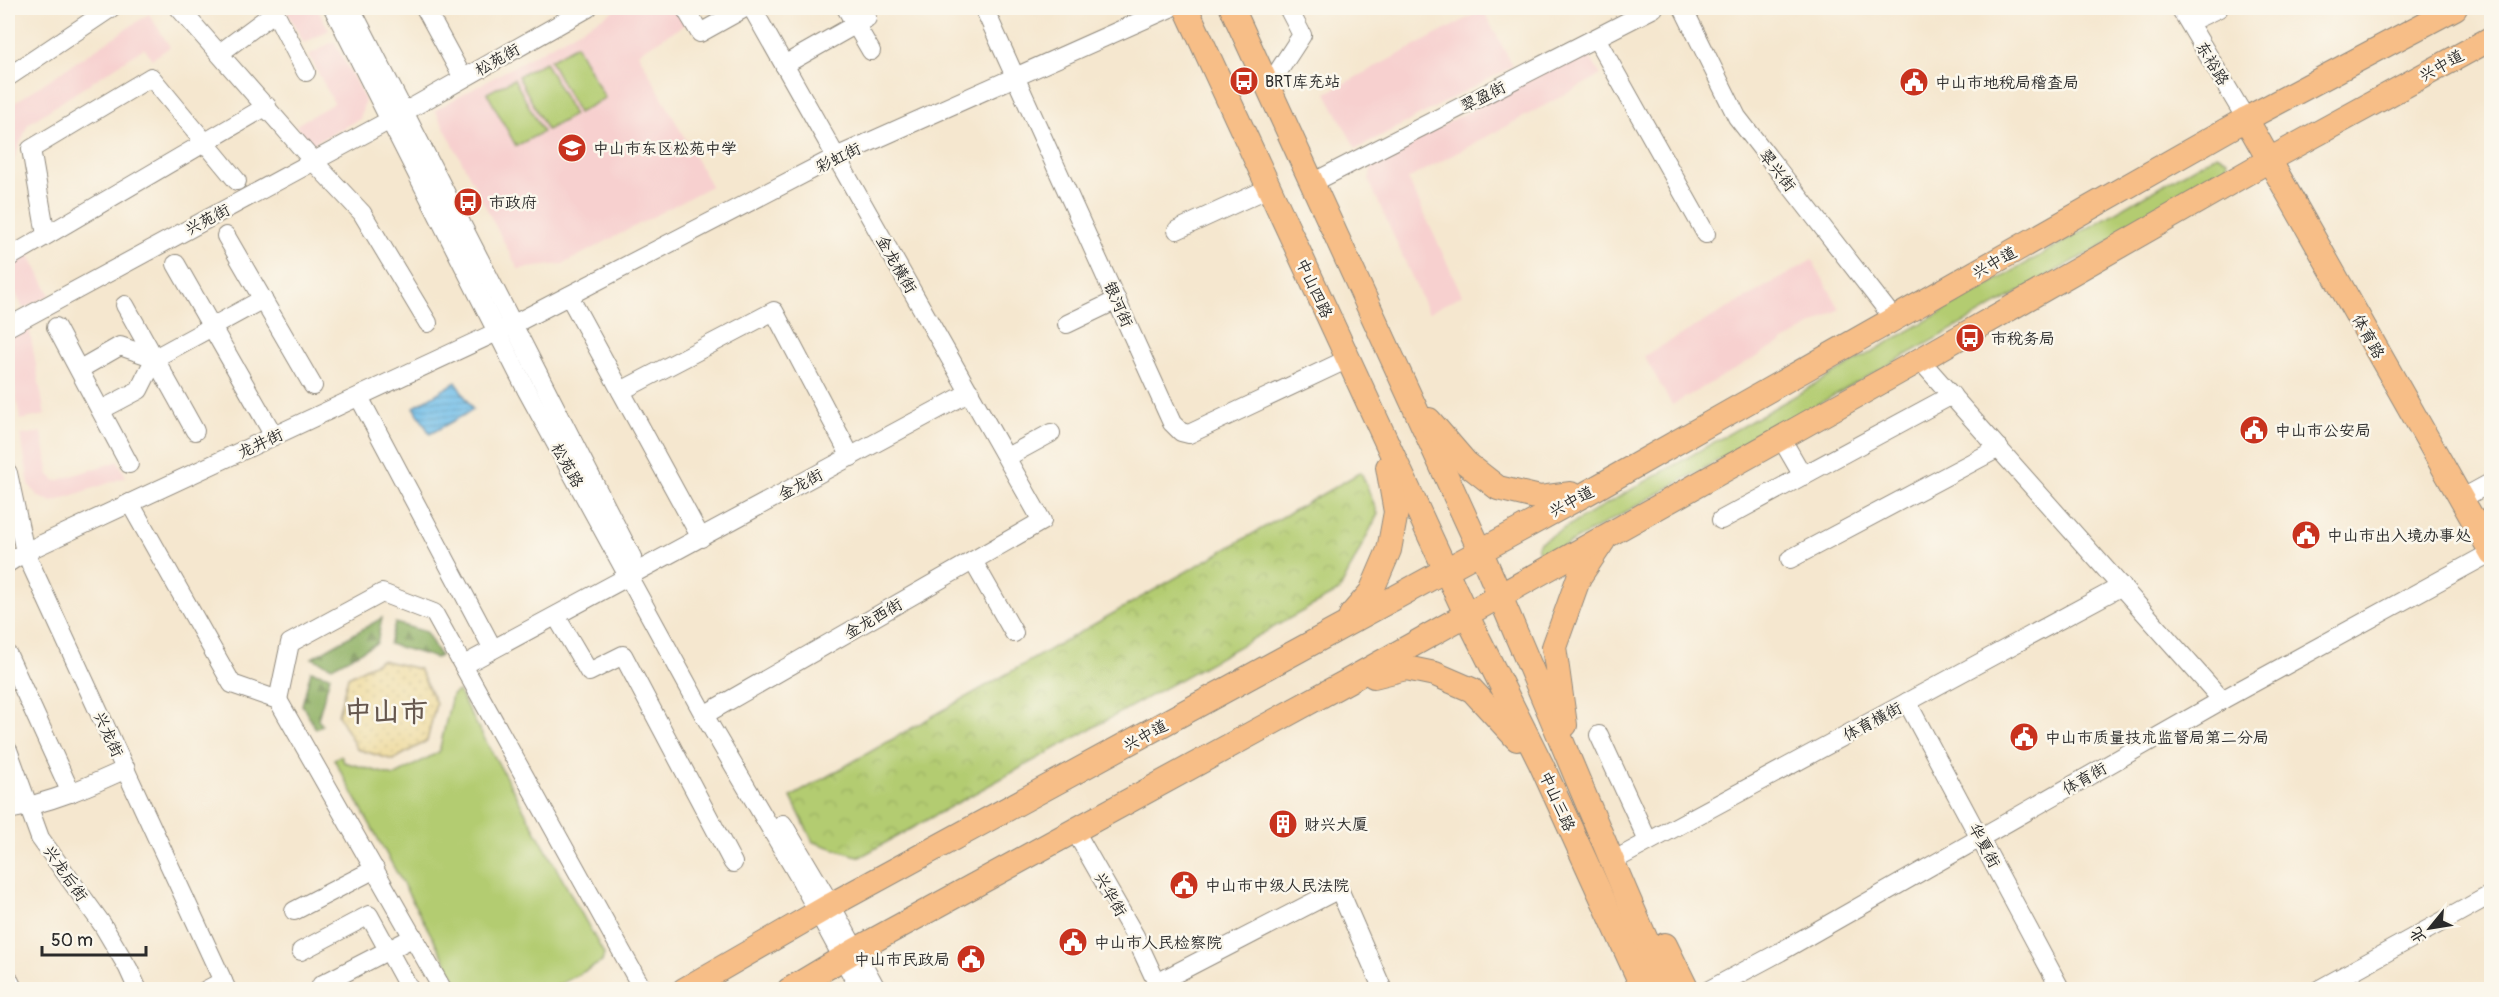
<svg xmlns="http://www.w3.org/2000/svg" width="2499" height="997" viewBox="0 0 2499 997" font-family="Pangolin,'LXGW WenKai TC',sans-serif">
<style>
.built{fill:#f7d0cf}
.grass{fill:#b3cc71;stroke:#6f7c4e;stroke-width:1.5}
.forest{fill:url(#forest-firs);stroke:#5c6e47;stroke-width:1.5}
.sand{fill:url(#sand-dots);stroke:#8c8264;stroke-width:1.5}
.park{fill:url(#park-crowns);stroke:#6f7c4e;stroke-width:1.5}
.water{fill:url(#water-rules);stroke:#4c748a;stroke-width:1.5}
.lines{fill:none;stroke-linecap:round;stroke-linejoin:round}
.minor-casing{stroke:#90897d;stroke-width:20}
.major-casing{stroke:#90897d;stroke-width:26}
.minor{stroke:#fff;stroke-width:18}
.major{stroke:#f7be87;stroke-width:24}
.labels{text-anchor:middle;stroke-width:5;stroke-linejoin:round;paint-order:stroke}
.street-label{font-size:16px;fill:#2b2b2b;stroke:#fbf7ec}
.poi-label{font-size:16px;fill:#2b2b2b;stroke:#fbf7ec;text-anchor:start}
.town-label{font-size:28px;font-weight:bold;fill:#66584f;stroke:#fbf7ec}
</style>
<defs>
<pattern id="forest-firs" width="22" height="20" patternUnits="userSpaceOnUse" patternTransform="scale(1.5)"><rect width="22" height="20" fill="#8eb063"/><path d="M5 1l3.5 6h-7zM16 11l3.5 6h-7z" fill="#748f52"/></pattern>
<pattern id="sand-dots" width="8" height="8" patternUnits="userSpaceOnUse" patternTransform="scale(1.5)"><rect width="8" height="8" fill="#eeda9e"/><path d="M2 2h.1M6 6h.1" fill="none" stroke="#cb8" stroke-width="1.8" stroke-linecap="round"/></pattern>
<pattern id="park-crowns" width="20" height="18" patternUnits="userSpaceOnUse" patternTransform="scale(1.5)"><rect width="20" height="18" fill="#b3cc71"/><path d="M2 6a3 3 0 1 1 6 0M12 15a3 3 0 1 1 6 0" fill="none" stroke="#9aaf62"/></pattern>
<pattern id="water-rules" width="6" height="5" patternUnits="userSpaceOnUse" patternTransform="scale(1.5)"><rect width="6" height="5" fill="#6ebde9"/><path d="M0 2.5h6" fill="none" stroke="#5b9abd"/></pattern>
</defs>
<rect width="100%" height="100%" fill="#fbf7ec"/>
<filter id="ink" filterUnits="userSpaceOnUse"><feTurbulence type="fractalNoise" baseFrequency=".0167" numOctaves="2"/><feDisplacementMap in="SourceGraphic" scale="12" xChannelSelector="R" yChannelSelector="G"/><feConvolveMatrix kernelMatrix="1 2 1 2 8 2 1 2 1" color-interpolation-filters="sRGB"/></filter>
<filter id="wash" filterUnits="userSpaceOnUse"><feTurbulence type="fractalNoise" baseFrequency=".008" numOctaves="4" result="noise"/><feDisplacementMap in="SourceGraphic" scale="24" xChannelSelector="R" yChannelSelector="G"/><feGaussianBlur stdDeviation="1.35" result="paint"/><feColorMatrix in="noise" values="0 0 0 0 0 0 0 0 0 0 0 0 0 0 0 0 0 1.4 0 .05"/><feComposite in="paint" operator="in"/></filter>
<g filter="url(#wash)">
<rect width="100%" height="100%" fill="#f5e7cf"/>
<g class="built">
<path d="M285,8H317L329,30L304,43Z"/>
<path d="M619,8H678L687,23L638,53L711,186L563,264L518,269L435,110Z"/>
<path d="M1483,10L1513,66L1356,149L1326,93Z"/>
<path d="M149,14L170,47L152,59L144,48L28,124L8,174V107Z"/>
<path d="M334,41L365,100L360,119L308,146L296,125L334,103L309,55Z"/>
<path d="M1584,48L1601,75L1408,179L1462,295L1428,313L1369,181L1372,164Z"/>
<path d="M29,253L50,295L23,309L8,278V264Z"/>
<path d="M1812,260L1840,309L1672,405L1644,356Z"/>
<path d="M29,327L45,415L20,420L8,348V332Z"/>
<path d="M42,432L49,475L56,481L118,461L126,477L53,502L39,497L29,485L21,435Z"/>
</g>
<g class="grass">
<path d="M576,45L605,98L578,113L550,60Z"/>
<path d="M545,62L574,115L547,130L518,76Z"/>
<path d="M514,79L543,132L516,146L487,93Z"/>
<path d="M2217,154L2227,160L2229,171L2228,175L1545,557L1540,556L1537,546L1540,542Z"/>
<path d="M458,691L604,954L602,962L551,989H461L334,759L341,756L344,762L394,776L439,752L452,695Z"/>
</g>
<g class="forest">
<path d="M382,618L377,643L332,667L312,658Z"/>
<path d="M395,623L426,632L440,656L436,658L389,644Z"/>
<path d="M311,671L330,676L318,719L322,725L316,729L302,705Z"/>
</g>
<path class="sand" d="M381,660L419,669L436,703L427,741L393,760L357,749L338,715L348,677Z"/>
<path class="park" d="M1361,472L1378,514L1339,591L860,857L813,842L791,797Z"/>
<path class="water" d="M456,382L473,410L430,434L414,407Z"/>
</g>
<g filter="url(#ink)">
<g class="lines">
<g class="minor-casing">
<g id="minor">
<path d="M179,8L313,161L362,213L428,323"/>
<path d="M333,8L527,391L704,715L799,877L860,990"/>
<path d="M351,8L632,557"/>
<path d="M425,8L463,78"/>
<path d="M685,8L700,33L745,8"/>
<path d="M846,8L871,51"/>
<path d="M984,8L1172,423L1181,432L1189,434L1348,359"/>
<path d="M1683,8L1737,117L1894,319"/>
<path d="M2180,8L2246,119"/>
<path d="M2200,17L2219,8"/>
<path d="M1596,38L1706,234"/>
<path d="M220,53L275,12L306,72"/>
<path d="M784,65L867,18"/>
<path d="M8,77L111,8"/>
<path d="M1268,87L1302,35L1288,8"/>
<path d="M1312,183L1654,8"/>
<path d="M1177,230L1269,188"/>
<path d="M46,235L31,149L151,77L237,181"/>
<path d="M226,236L313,386"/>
<path d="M8,258L267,106"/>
<path d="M176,264L274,436"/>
<path d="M569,296L701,538"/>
<path d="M125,305L195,431"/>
<path d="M1067,324L1117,300"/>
<path d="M8,327L390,120L588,8"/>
<path d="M56,327L129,464"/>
<path d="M1920,360L2222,700"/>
<path d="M80,369L120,346L155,358"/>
<path d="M621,391L774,311L851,457"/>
<path d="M359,397L493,649"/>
<path d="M101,410L139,390L155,358L263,299"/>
<path d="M1781,438L1803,476"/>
<path d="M1007,457L1051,433"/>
<path d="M8,473L25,552L227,990"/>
<path d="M2461,499L2492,482"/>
<path d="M130,503L232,684L278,700L443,990"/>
<path d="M1721,520L1952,395"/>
<path d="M1790,559L1999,448"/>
<path d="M973,561L1014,633"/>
<path d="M8,563L25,552L514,324L836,157L1170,8"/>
<path d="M556,616L589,672L623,655L733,863"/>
<path d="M8,655L71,793"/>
<path d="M464,665L970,392"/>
<path d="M278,700L290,643L382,593L434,613L643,990"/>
<path d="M1907,702L2061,990"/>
<path d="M704,715L1042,521L752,8"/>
<path d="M1599,735L1648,841"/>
<path d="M8,750L40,838L102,924L128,968L138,990"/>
<path d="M8,810C50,803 87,787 126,769"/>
<path d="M783,824L831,905L877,990"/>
<path d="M1075,831L1135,936L1160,990"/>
<path d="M1622,856L2122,586"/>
<path d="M294,911L375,869"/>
<path d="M301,951L369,915L410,990"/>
<path d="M8,978L14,990"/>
<path d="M1157,983L1339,889L1383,990"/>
<path d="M321,985L414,937"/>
<path d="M206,990L223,981"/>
<path d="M1709,990L1780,952L2222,700L2492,552"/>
<path d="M2318,990L2492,894"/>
</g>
</g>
<g class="major-casing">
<g id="major">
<path d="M1186,8L1466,614L1541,764L1644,990"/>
<path d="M1232,8L1480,550C1544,696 1603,844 1668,990"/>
<path d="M2246,119L2492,553"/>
<path d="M1429,420L1466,463L1498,488L1540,498L1571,494"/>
<path d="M1351,615L1371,592L1389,550L1396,512L1388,467"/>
<path d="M1374,676L1406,668L1435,674L1472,690L1517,739"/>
<path d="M1565,725L1554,647L1579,577L1603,541"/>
<path d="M1665,945L1687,990"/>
<path d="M684,990L831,905L1589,492L2246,119L2455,8"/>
<path d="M789,990L856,950L1348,681L1920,360L2280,154L2492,38"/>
</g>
</g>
<use href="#minor" class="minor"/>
<use href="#major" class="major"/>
</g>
</g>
<defs>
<g id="bus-disc" transform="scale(1.5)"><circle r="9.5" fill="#c8321e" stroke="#fbf7ec"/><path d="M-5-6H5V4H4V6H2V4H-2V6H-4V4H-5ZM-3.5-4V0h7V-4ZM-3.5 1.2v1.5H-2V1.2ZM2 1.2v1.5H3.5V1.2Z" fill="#fff"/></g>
<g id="civic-disc" transform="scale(1.5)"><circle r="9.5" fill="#c8321e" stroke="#fbf7ec"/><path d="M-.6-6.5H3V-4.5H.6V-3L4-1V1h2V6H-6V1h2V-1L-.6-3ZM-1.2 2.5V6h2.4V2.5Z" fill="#fff"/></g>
<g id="school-disc" transform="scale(1.5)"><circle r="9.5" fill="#c8321e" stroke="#fbf7ec"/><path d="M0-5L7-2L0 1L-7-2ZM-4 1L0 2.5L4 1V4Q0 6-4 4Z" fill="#fff"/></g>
<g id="building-disc" transform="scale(1.5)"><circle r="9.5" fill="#c8321e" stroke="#fbf7ec"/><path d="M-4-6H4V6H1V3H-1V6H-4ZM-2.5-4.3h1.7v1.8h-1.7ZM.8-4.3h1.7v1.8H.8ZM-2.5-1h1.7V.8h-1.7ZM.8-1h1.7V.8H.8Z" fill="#fff"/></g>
</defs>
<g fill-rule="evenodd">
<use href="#bus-disc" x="1244" y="81"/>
<use href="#civic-disc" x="1914" y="82"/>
<use href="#school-disc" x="572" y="148"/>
<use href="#bus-disc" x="468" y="202"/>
<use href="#bus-disc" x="1970" y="338"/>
<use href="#civic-disc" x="2254" y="430"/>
<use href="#civic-disc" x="2306" y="535"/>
<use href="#civic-disc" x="2024" y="737"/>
<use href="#building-disc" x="1283" y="824"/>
<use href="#civic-disc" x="1184" y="885"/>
<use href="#civic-disc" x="1073" y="942"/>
<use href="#civic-disc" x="971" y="959"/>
</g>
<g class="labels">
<g class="street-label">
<text transform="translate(497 59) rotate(-29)" y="6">松苑街</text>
<text transform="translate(2213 63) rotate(59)" y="6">东裕路</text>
<text transform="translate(2441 65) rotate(-29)" y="6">兴中道</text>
<text transform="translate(1483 96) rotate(-27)" y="6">翠盈街</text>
<text transform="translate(838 157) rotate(-26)" y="6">彩虹街</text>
<text transform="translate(1778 170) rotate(52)" y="6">翠兴街</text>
<text transform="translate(207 219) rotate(-28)" y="6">兴苑街</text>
<text transform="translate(1994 262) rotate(-30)" y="6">兴中道</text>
<text transform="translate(897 264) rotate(60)" y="6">金龙横街</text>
<text transform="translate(1315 288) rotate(65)" y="6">中山四路</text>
<text transform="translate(1119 304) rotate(66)" y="6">银河街</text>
<text transform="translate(2369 336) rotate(61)" y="6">体育路</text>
<text transform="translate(260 443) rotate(-25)" y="6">龙井街</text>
<text transform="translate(568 465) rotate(61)" y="6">松苑路</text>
<text transform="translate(800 484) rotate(-28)" y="6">金龙街</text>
<text transform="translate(1571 501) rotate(-28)" y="6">兴中道</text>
<text transform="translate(873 618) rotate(-30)" y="6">金龙西街</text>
<text transform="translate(1872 721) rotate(-28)" y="6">体育横街</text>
<text transform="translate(109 734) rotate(65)" y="6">兴龙街</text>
<text transform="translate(1145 735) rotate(-29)" y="6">兴中道</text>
<text transform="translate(2084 778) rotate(-29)" y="6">体育街</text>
<text transform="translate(1558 801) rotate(66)" y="6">中山三路</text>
<text transform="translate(1985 845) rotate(62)" y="6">华夏街</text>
<text transform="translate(66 873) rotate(55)" y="6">兴龙后街</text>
<text transform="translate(1111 894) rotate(60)" y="6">兴华街</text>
</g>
<g class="poi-label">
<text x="1265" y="87">BRT库充站</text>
<text x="1935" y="88">中山市地税局稽查局</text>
<text x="593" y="154">中山市东区松苑中学</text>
<text x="489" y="208">市政府</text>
<text x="1991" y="344">市税务局</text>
<text x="2275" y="436">中山市公安局</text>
<text x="2327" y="541">中山市出入境办事处</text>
<text x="2045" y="743">中山市质量技术监督局第二分局</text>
<text x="1304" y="830">财兴大厦</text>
<text x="1205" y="891">中山市中级人民法院</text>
<text x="1094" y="948">中山市人民检察院</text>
<text x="950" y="965" text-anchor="end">中山市民政局</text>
</g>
<g class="town-label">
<text x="386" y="721">中山市</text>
</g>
</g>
<rect width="2499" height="997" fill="none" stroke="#fbf7ec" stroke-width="30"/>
<g transform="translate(2430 928) rotate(240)" stroke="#fbf7ec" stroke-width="4.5" paint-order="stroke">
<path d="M0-4.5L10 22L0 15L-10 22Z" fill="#2b2b2b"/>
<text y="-9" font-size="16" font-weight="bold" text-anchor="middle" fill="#2b2b2b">北</text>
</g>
<path d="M42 946v9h104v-9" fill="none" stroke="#2b2b2b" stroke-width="3"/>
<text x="51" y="946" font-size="18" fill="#2b2b2b" stroke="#fbf7ec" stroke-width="4.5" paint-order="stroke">50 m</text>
</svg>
